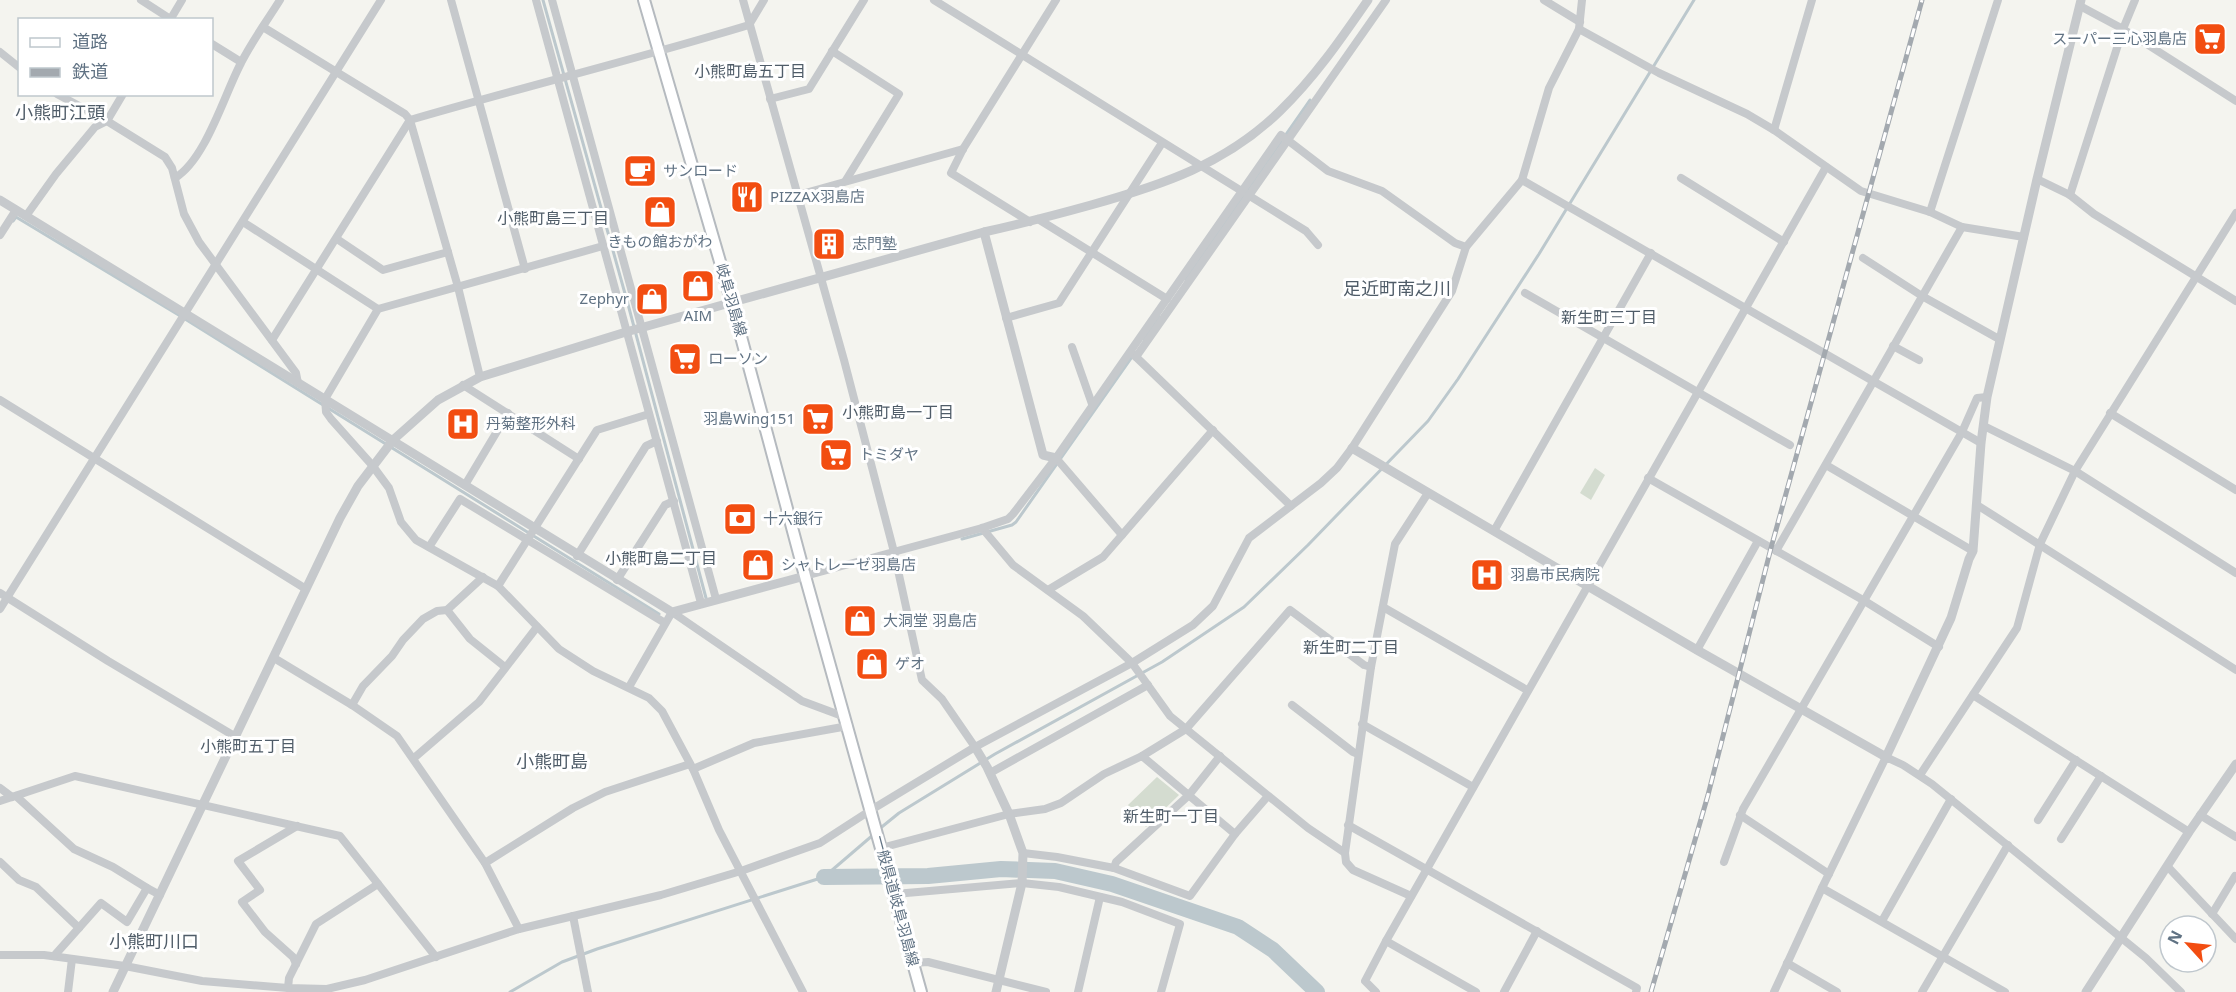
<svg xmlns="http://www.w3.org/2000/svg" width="2236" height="992" viewBox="0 0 2236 992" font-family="'Noto Sans','Noto Sans JP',sans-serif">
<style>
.green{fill:#d4dcd0}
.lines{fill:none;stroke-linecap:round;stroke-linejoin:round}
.stream{stroke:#bcc8cd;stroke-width:3}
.river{stroke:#bcc8cd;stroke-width:16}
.secondary-casing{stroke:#b5babf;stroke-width:14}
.minor{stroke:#c6c9cc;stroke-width:8}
.tertiary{stroke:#c6c9cc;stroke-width:9}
.secondary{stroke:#fff;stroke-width:10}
.rail-casing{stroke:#a3a9af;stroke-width:5}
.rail{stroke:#fff;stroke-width:3;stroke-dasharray:9;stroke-linecap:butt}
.labels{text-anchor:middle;stroke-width:6;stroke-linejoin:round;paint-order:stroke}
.poi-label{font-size:15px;fill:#607283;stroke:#fff;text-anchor:start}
.street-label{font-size:15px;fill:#607283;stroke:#fff}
.neighbourhood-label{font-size:16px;fill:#4f5c68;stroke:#fff}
.quarter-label{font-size:18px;fill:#4f5c68;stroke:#fff}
</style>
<rect width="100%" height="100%" fill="#f4f4ef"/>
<g class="green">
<path d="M1595,468L1605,475L1591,500L1580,493Z"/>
<path d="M1157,777L1179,795L1146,827L1128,805Z"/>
</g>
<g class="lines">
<g class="stream">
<path d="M543,0L629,308L706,598"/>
<path d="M13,221L16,217L177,314L659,614"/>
<path d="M1185,279L1310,100"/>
<path d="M1144,339L1159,317"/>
<path d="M962,539L1012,525L1016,522L1132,357"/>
<path d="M878,830L899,813L995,754L1162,662L1244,607L1308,545L1428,421L1458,379L1539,254L1694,0"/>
<path d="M510,992L562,962L597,949L824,877L873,835"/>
</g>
<path class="river" d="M824,877L928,876L1001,869L1055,871L1112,884L1238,927L1273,950L1317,992"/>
<g class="secondary-casing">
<path id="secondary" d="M644,0L732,303L805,576L921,992"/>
</g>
<g class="minor">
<path d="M141,0L172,20"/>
<path d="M451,0L525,269"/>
<path d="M536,0L701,603"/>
<path d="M552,0L716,599"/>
<path d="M743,0L844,360L894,552L922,680L942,699L975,747"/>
<path d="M934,0L1306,231L1318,245"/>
<path d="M1544,0L1580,22"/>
<path d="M2080,6L2123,29L2236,101"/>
<path d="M170,20L182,0"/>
<path d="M263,27L405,114L410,120L458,287L480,377"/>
<path d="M1579,29L1659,73L1747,114L1774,130L1861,191L1930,212L1962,227L2024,237"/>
<path d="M212,44L241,62"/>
<path d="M832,51L899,94L846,180"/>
<path d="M0,52L20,68"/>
<path d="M57,94L107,121L165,157L172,168L184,214L199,242L296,373L298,383"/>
<path d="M770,99L809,89L864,0"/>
<path d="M1774,130L1812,0"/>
<path d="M175,178C206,159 224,95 241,63C252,41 267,21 280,0"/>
<path d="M1681,178L1784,242"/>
<path d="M2037,179L2070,195L2094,214L2236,301"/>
<path d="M1522,180L1981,443"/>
<path d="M798,195L963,149"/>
<path d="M2070,195L2123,29L2135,0"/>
<path d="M1930,212L1998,0"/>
<path d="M26,216L56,174L95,127L107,121L123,94"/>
<path d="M1038,219L1167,299"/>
<path d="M243,222L378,309"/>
<path d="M1030,222L951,173L963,149L1056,0"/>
<path d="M0,235L16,210"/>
<path d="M337,239L383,270L448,252"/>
<path d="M603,246L378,309L325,399L326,412L331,419L372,465L389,488L401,522L416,540L498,586L559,649L593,671L649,698L662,711L693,769L719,830L803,992"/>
<path d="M1863,258L1922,296L1999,339"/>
<path d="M1525,293L1790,445"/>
<path d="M1006,318L1059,303L1162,143"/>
<path d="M272,340L410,120C523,87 637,59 749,25L764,0"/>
<path d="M1893,346L1919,360"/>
<path d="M1072,347L1092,404"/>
<path d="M1134,355L1291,506"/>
<path d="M1136,357L1386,0"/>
<path d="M463,385L579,459"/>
<path d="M0,400L306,589"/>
<path d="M2110,413L2236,490"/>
<path d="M1984,426L2075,471L2236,573"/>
<path d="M1056,458L1122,535"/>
<path d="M1826,465L1973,551"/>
<path d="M1648,478L1863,600L1939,647"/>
<path d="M465,485L508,413"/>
<path d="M1977,505L2236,670"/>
<path d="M982,528L1013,565L1083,616L1132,663L1170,716L1308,828L1345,853L1371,667L1395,544L1428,493"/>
<path d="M1494,531L1651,253"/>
<path d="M429,547L460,499L665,623"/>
<path d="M1776,551L1962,227"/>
<path d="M577,556L646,446L657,441"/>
<path d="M805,576L982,528L1008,519L1013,514L1056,458L1281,135L1328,171L1382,191L1455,243L1466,247"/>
<path d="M617,580L665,505L674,501"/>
<path d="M498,586L597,430L649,414"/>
<path d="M1048,590L1103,557L1213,430"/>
<path d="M0,593L108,661L236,737"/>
<path d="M1383,607L1527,690"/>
<path d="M0,609L381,0"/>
<path d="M447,610L470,639L505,667"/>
<path d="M1697,650L1758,541"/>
<path d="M274,658L352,705L397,736L485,863L519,929"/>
<path d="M629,687L672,612L802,701L845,717"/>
<path d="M1973,695L2189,832"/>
<path d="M352,705L363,686L392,656L403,640L423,619L437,611L447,610L483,577"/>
<path d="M1292,705L1353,752L1358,754"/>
<path d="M1362,724L1473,787"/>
<path d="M1142,756L1186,729L1290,610L1364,665L1371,667"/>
<path d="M414,758L479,702L537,627"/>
<path d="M693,769L754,743L848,726"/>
<path d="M990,773L1148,685"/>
<path d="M1920,775L2017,628L2040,544L2075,471L2236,213"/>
<path d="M0,788L12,797"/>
<path d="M16,796L74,849L113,867L147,888"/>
<path d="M0,801L75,776L340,836L436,957"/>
<path d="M1740,815L1829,874"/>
<path d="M2200,815L2236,837"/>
<path d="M2038,820L2076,760"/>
<path d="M1348,825L1637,988L1636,992"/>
<path d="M2061,839L2101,776"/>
<path d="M881,848L1009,814L1045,809L1061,803L1104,774L1142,756L1235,834"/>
<path d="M1023,853L1057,857L1114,868L1190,896L1235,834L1268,796"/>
<path d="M1345,853L1346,862L1353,870L1411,896"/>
<path d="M0,862L19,880L36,887L79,928"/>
<path d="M1724,862L1743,809L1962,432L1977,398L1987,397"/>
<path d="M485,863L573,808L605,792L690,764"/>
<path d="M2168,867L2236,939"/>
<path d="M1114,868L1116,862L1189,795L1220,756"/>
<path d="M1822,888L2005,992"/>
<path d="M895,894L1022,883L1059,887L1122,902L1180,924L1161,992"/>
<path d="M2212,914L2235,876"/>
<path d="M573,916L588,992"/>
<path d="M1882,921L1951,799"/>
<path d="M1386,941L1476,992"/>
<path d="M0,955H44L125,966L202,981L288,988L327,989L365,980L519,929L661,895L741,871L820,843L871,810L975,747L1132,663L1193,625L1213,606L1249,538L1321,483L1337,468L1352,448L1452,291L1466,247L1522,180L1549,88L1579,29L1582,0"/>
<path d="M54,956L101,903L127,922L147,888L160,895"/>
<path d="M913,963L928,962L1046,992"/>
<path d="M1787,963L1837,992"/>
<path d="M296,964L293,957L265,932L242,902L260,890L238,861L297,826"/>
<path d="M288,988L289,978L316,924L378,884"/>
<path d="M68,992L72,959"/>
<path d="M1078,992L1100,897"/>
<path d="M1376,992L1365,981L1386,941L1826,167"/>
<path d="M1504,992L1537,931"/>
<path d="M1774,992L1822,888L1886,757L1903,765L1932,784L2146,958L2181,992"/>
<path d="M1922,992L2008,845"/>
</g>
<g class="tertiary">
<path d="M0,200L672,612L805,576"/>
<path d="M984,232L1043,455L1056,458"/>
<path d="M1352,448L1697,650L1886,757L1951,618L1969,559L1973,551L1981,443L1987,397L2037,179L2081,0"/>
<path d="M975,747L987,767L1009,814L1023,853L1022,883L996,992"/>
<path d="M113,992L340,518L358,486L393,440L438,400L480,377L626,332L984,232C1020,224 1055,215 1091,205C1162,185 1226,164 1280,111C1315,77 1341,39 1368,0"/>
<path d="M2086,992L2189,832L2236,764"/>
</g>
<use href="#secondary" class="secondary"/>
<g class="rail-casing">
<path id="rail" d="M1651,992L1708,795L1771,548L1922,0"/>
</g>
<use href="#rail" class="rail"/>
</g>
<defs>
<g id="supermarket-square" transform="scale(1.725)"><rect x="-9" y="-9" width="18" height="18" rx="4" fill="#f24d11" stroke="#fff"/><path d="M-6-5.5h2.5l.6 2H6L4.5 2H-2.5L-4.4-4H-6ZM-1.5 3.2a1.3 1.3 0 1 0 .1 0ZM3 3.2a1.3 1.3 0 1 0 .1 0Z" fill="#fff"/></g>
<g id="cafe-square" transform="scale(1.725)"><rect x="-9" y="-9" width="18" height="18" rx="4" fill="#f24d11" stroke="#fff"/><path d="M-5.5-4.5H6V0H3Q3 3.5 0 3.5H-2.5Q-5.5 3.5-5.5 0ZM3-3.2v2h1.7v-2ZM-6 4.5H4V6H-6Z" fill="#fff"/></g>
<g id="restaurant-square" transform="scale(1.725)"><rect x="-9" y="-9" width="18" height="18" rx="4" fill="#f24d11" stroke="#fff"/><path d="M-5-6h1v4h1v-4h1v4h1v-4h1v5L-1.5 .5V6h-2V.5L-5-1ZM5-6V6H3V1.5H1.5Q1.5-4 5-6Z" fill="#fff"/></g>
<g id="shop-square" transform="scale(1.725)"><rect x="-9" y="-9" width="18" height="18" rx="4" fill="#f24d11" stroke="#fff"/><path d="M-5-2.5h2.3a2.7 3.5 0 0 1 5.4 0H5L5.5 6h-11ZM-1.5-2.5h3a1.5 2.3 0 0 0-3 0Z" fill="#fff"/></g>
<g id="building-square" transform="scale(1.725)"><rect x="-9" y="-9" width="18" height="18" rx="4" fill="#f24d11" stroke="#fff"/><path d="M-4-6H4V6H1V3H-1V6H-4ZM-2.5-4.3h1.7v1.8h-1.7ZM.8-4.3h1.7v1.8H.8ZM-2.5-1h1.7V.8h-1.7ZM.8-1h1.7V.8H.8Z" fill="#fff"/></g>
<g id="hospital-square" transform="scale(1.725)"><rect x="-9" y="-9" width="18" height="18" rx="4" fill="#f24d11" stroke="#fff"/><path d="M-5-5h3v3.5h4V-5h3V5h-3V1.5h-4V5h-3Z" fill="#fff"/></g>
<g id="bank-square" transform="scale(1.725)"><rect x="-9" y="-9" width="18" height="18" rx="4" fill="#f24d11" stroke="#fff"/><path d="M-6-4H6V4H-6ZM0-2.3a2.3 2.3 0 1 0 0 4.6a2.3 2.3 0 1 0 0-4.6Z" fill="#fff"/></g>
</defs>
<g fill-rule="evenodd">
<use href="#supermarket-square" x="2210" y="39"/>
<use href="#cafe-square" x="640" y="171"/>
<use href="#restaurant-square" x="747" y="197"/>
<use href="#shop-square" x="660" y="212"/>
<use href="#building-square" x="829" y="244"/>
<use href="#shop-square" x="698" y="286"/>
<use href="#shop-square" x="652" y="299"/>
<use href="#supermarket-square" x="685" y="359"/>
<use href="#supermarket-square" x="818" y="419"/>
<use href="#hospital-square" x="463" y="424"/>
<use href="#supermarket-square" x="836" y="455"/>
<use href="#bank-square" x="740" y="519"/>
<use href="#shop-square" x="758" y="565"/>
<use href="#hospital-square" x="1487" y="575"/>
<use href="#shop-square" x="860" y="621"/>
<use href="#shop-square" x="872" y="664"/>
</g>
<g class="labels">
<g class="poi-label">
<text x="2187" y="44" text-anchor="end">スーパー三心羽島店</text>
<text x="663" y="176">サンロード</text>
<text x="770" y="202">PIZZAX羽島店</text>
<text x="660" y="247" text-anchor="middle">きもの館おがわ</text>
<text x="852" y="249">志門塾</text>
<text x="629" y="304" text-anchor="end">Zephyr</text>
<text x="698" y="321" text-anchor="middle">AIM</text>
<text x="708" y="364">ローソン</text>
<text x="795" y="424" text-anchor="end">羽島Wing151</text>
<text x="486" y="429">丹菊整形外科</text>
<text x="859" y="460">トミダヤ</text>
<text x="763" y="524">十六銀行</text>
<text x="781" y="570">シャトレーゼ羽島店</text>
<text x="1510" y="580">羽島市民病院</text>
<text x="883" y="626">大洞堂 羽島店</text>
<text x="895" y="669">ゲオ</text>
</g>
<g class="street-label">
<text transform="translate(731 300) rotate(74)" y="5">岐阜羽島線</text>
<text transform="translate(896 901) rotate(75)" y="5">一般県道岐阜羽島線</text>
</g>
<g class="neighbourhood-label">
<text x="750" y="77">小熊町島五丁目</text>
<text x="553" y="224">小熊町島三丁目</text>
<text x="1609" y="323">新生町三丁目</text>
<text x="898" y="418">小熊町島一丁目</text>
<text x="661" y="564">小熊町島二丁目</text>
<text x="1351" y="653">新生町二丁目</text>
<text x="248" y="752">小熊町五丁目</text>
<text x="1171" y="822">新生町一丁目</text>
</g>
<g class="quarter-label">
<text x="60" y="119">小熊町江頭</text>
<text x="1397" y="295">足近町南之川</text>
<text x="552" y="768">小熊町島</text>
<text x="154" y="948">小熊町川口</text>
</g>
</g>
<rect x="18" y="18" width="195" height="78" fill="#ffffff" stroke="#bfc7cd" stroke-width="1.5"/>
<rect x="30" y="38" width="30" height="9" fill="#ffffff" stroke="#bfc7cd" stroke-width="1.5"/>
<text x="72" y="48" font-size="18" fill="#607283">道路</text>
<rect x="30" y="68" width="30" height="9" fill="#a3a9af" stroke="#bfc7cd" stroke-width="1.5"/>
<text x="72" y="78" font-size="18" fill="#607283">鉄道</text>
<g transform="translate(2188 944) rotate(297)"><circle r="28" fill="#ffffff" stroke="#bfc7cd" stroke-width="1.5"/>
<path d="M0-4.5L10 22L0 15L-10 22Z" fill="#f24d11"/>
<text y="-9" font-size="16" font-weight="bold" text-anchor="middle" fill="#607283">N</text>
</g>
</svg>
